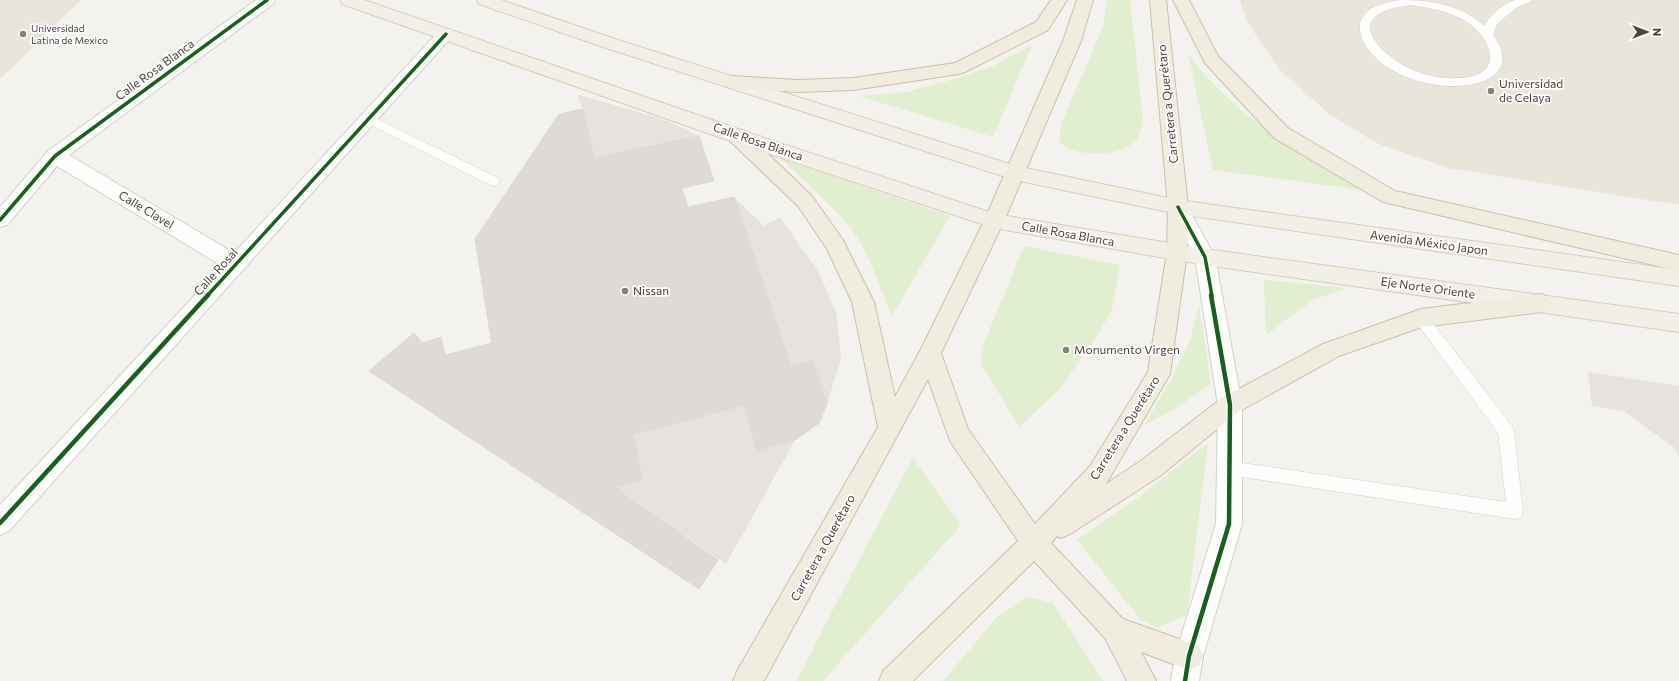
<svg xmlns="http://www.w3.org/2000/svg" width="1679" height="681" viewBox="0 0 1679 681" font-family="Commissioner,sans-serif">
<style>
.education{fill:#eae5da}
.green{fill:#e1eecf}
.parking{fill:#e6e3df}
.building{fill:#dedbd6;stroke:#dcd9d4}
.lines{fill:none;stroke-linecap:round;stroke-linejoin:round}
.service-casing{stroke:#d2d0cb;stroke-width:1}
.minor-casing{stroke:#d2d0cb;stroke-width:2}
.tertiary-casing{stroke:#d2d0cb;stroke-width:2}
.primary-casing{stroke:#d6cebb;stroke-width:2}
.trunk-casing{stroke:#ccbfa9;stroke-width:2}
.service{fill:#fdfdfc;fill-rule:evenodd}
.minor{fill:#fdfdfc;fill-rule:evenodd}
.tertiary{fill:#fdfdfc;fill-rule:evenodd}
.primary{fill:#f2efe6;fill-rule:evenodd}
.trunk{fill:#f0ece0;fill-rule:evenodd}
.cycleway-far1-casing{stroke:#fff;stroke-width:5.5}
.cycleway-casing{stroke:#fff;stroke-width:7}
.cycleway-far1{stroke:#1b5e20;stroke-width:3.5}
.cycleway{stroke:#1b5e20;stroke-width:4.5}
.poi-dot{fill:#868178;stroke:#fff;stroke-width:1.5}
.labels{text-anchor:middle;stroke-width:3.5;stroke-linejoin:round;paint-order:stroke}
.far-poi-label{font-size:10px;fill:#4b4439;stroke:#fff;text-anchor:start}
.street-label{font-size:12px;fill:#4b4439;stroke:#fff}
.poi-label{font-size:12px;fill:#4b4439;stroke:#fff;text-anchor:start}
</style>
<rect width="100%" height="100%" fill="#f4f2ee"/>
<g class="education">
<path d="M0,0H81L0,79Z"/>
<path d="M1240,0H1679V205L1448,168L1376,143L1328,113L1279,69L1246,20Z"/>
</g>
<g class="green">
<path d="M1107,0H1130L1143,121C1141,126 1140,135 1137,139C1126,156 1086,156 1069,149C1065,148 1062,143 1059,141L1062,122L1103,27Z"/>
<path d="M1032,45L993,137L859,96L907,92L961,77L991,67Z"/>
<path d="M1188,54C1234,115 1297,153 1363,190L1213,170Z"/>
<path d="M780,158L950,216L892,316C880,290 869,252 852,230C831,203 804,181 780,158Z"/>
<path d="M1024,246L1120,265L1112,310L1098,334L1060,389L1019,427L981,364L982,348Z"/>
<path d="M1264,280L1347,288L1313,300L1266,335Z"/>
<path d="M1199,305L1211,384L1175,409L1144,425L1170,382L1190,341Z"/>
<path d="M1208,443L1187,615L1157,628L1140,619L1077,540L1144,493Z"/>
<path d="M913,458L961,525L823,681H797L838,600Z"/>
<path d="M1028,597L1053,603L1103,681H943L997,617Z"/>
</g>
<g class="parking">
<path d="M577,94L665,120L699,136L594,158L583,109Z"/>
<path d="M734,197L764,226L780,217L819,273L836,312L841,359L827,404L812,362L791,367Z"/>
<path d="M1588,372L1679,386V458L1676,449L1624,411L1592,406Z"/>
<path d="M744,405L757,450L795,440L726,564L614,487L642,479L633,434Z"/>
</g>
<g class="building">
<path d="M583,109L594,158L699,136L714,181L682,188L688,207L734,197L791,367L812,361L827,404L819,423L795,440L757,450L744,405L633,434L642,479L614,487L504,420L475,239L559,114Z"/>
<path d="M414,333L422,343L441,337L445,355L492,343L504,420L614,487L718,560L699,589L369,371Z"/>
</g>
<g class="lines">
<g class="service-casing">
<g id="service">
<path d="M1400,0C1431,0 1461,5 1485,26C1488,16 1505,3 1515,0C1520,0 1526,0 1532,0L1530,2L1517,7L1497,24L1493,35C1501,45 1507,59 1498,71C1491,80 1480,83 1469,85C1441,89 1411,82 1387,67C1371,56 1346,28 1369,10C1377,4 1390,2 1400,0ZM1411,5C1429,8 1448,11 1464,20C1495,39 1505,77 1458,78C1439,79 1421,75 1405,66C1391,59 1356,32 1376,16C1386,8 1399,7 1411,5Z"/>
<path d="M369,115L498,178L500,181L498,184L493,186L488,184L365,122L363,119L365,116Z"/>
<path d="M1421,312L1426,314L1512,426L1514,431L1523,511L1521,517L1515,519L1229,475L1223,473L1221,468L1223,463L1229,461L1506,502L1498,433L1416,322L1414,318L1416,314Z"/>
</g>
</g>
<g class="minor-casing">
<path id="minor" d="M256,0H275L273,4L69,155L234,253L440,30L446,29L452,30L454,34L9,531L0,535V505L222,266L57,166L7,225L0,227V207L48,151Z"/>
</g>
<g class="tertiary-casing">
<path id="tertiary" d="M1178,200L1185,202L1215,257L1242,405V524L1203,656L1199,681H1171L1175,656L1216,524L1218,405L1195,257L1168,207L1171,202Z"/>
</g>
<g class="primary-casing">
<g id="primary">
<path d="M340,0H364L744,131L995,214L1205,249L1679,314V332L1205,265L994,228L730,141L342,4Z"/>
<path d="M477,0H501L615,39L1016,166L1178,200L1679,270V286L1178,214L1015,180L603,47L479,4Z"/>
</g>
</g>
<g class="trunk-casing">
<g id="trunk">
<path d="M1051,0H1067L1048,30L965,72L959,74L853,90L798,92L732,88L726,86L723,82L726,78L732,76L798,80L853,78L955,63L1036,22Z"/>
<path d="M1077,0H1093L1081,41L1004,221L941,353L968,429L1035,524L1090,466L1148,372L1167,252L1168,207L1150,0H1166L1188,207L1187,252L1170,374L1106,484L1142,460L1222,398L1323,344L1421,309L1541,294L1549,297L1552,303L1549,309L1541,312L1422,327L1339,356L1238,412L1160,476L1070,534L1061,538L1057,536L1051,543L1123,619L1199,646L1203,656L1199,666L1189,670L1141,652L1156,681H1127L1105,638L1034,561L913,681H879L883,671L1018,541L950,441L928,379L765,679L763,681H733L737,671L878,427L852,302L827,249L798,206L730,141L728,136L730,131L737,130L744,131L812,196L843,240L874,302L895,397L922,347L984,221L1063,41Z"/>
<path d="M1173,0H1189L1218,56L1288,128L1395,191L1679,255V271L1383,202L1274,138L1205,63Z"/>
</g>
</g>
<use href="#service" class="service"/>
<use href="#minor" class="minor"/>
<use href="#tertiary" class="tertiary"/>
<use href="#primary" class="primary"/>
<use href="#trunk" class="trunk"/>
<g class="cycleway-far1-casing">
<g id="cycleway-far1">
<path d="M1178,207L1205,257L1212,296"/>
<path d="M0,220L55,156L267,0"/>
<path d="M207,296L446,34"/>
</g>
</g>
<g class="cycleway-casing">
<g id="cycleway">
<path d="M0,523L208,295"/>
<path d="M1185,681L1189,656L1229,524L1230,405L1211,295"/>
</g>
</g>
<use href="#cycleway-far1" class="cycleway-far1"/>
<use href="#cycleway" class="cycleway"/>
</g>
<g class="poi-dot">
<circle cx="23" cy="34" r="4"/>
<circle cx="1491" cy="91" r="4"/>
<circle cx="625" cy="291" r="4"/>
<circle cx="1066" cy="350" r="4"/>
</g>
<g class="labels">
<g class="far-poi-label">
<text x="31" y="32">Universidad<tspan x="31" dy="12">Latina de Mexico</tspan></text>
</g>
<g class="street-label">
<text transform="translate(155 70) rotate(-36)" y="4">Calle Rosa Blanca</text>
<text transform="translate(1168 104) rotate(-96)" y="4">Carretera a Querétaro</text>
<text transform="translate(758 142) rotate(19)" y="4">Calle Rosa Blanca</text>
<text transform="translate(146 210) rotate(31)" y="4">Calle Clavel</text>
<text transform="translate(1068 234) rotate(10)" y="4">Calle Rosa Blanca</text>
<text transform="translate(1429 243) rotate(8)" y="4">Avenida México Japon</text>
<text transform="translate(216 272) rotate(-48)" y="4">Calle Rosal</text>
<text transform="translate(1428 288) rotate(8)" y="4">Eje Norte Oriente</text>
<text transform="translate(1125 428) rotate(-58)" y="4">Carretera a Querétaro</text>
<text transform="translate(823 548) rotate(-61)" y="4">Carretera a Querétaro</text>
</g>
<g class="poi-label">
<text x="1499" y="88">Universidad<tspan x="1499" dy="14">de Celaya</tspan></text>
<text x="633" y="295">Nissan</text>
<text x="1074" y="354">Monumento Virgen</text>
</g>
</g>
<g transform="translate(1647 32) rotate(90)" stroke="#ffffff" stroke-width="3" paint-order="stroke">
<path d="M0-3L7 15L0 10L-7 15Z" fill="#4b4439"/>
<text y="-6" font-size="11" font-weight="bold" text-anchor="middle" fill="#4b4439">N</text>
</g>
</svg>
